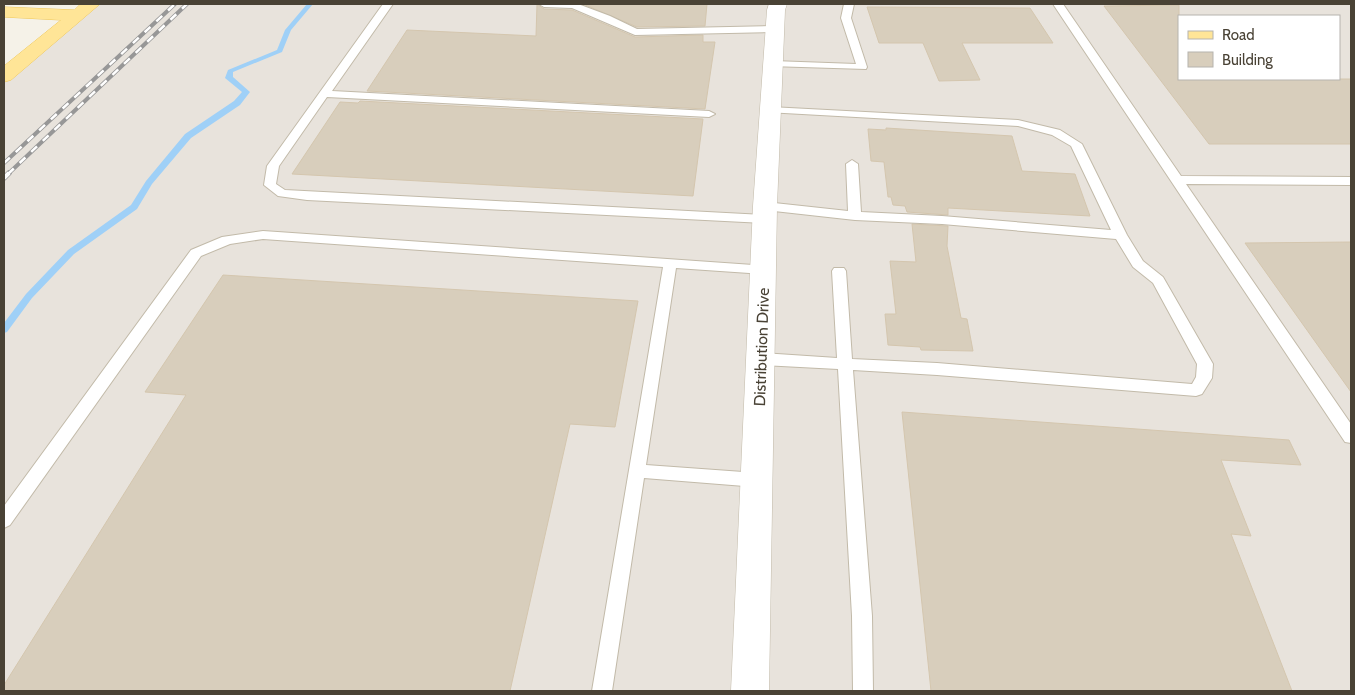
<svg xmlns="http://www.w3.org/2000/svg" width="1355" height="695" viewBox="0 0 1355 695" font-family="Cabin,sans-serif">
<style>
.industrial{fill:#e8e3dc;fill-rule:evenodd}
.lines{fill:none;stroke-linecap:round;stroke-linejoin:round}
.stream{fill:#9fd0f7;fill-rule:evenodd}
.building{fill:#d8cebc;stroke:#d4c6ae}
.lane-casing{stroke:#c2baa9;stroke-width:2}
.street-casing{stroke:#c2baa9;stroke-width:1}
.primary-casing{stroke:#efc85c;stroke-width:1}
.lane{fill:#fff;fill-rule:evenodd}
.street{fill:#fff;fill-rule:evenodd}
.primary{fill:#ffe597;fill-rule:evenodd}
.rail-far1-casing{stroke:#979797;stroke-width:4}
.rail-casing{stroke:#979797;stroke-width:5.5}
.rail-far1{stroke:#fff;stroke-width:2.5;stroke-dasharray:8;stroke-linecap:butt}
.rail{stroke:#fff;stroke-width:4;stroke-dasharray:11;stroke-linecap:butt}
.labels{text-anchor:middle;stroke-width:5;stroke-linejoin:round;paint-order:stroke}
.street-label{font-size:16px;fill:#494235;stroke:#fff}
</style>
<rect width="100%" height="100%" fill="#f5f2e8"/>
<path class="industrial" d="M96,4H1351V691H4V81ZM1179,16H1339V79H1179Z"/>
<g class="lines">
<path class="stream" d="M307,4H313L291,30L282,52L233,72V77L250,92L240,105L191,138L152,184L137,209L74,254L32,298L7,332L4,333V323L26,294L68,250L131,205L146,181L185,134L234,101L242,92L225,78L228,70L277,50L285,30Z"/>
</g>
<g class="building">
<path d="M537,4L544,9L572,10L635,37L703,35V42H715L705,109L367,91L407,30L536,36Z"/>
<path d="M583,4H707L705,26L637,27Z"/>
<path d="M1179,5V79H1351V144H1209L1104,6Z"/>
<path d="M867,7L1030,8L1053,43H962L980,80L939,81L923,43H879Z"/>
<path d="M360,101L703,119L693,196L292,174L340,102L358,103Z"/>
<path d="M886,128L1012,136L1022,171L1075,174L1090,216L948,208V215L907,212L905,206L893,205L891,197H888L884,162L871,161L868,129L886,130Z"/>
<path d="M912,224L948,226L947,246L961,318L967,319L973,351L921,350L920,347L888,345L885,314H896L890,261L916,262Z"/>
<path d="M1351,242V392L1245,243Z"/>
<path d="M223,275L638,301L615,427L570,424L510,691H4V685L186,395L145,392Z"/>
<path d="M902,412L1289,440L1301,465L1221,460L1251,536L1231,534L1292,691H931Z"/>
</g>
<g class="lines">
<g class="lane-casing">
<g id="lane">
<path d="M383,4H393L332,91L709,111L715,114L709,117L327,97L279,166L276,184L285,190L765,215L771,219L765,223L307,200L278,196L264,185L267,166Z"/>
<path d="M539,4H578L610,16L637,29L774,26L779,29L774,32L635,35L572,8L544,7Z"/>
<path d="M844,4H854L851,18L867,67L866,69L769,66L768,64L769,62L773,61L856,64L841,18Z"/>
<path d="M1053,4H1063L1181,176L1351,177V185L1186,184L1351,424V443L1345,442Z"/>
<path d="M770,107L1018,120L1060,130L1082,144L1127,235L1143,261L1163,277L1213,364L1212,378L1202,394L1196,396L937,375L853,370L872,616L873,691H853L852,616L838,369L761,365L756,363L753,359L756,355L761,353L837,358L832,271L834,268H844L846,271L852,359L937,363L1192,384L1196,377L1197,364L1153,283L1133,267L1116,239L942,224L855,220L765,210L759,206L765,202L848,211L846,164L852,160L858,164L861,212L942,216L1111,230L1071,146L1052,135L1018,126L766,112L764,110Z"/>
<path d="M263,231L769,266L771,269L769,272L764,274L676,268L646,465L757,473L763,475L766,480L763,485L757,487L644,478L612,691H592L663,267L263,239L230,244L201,256L10,525L4,528V506L191,250L222,237Z"/>
</g>
</g>
<g class="street-casing">
<path id="street" d="M769,4H787L785,10L777,206L769,691H731L753,206L767,10Z"/>
</g>
<g class="primary-casing">
<path id="primary" d="M81,4H100L11,80L4,82V66L61,20L4,17V7L74,10Z"/>
</g>
<use href="#lane" class="lane"/>
<use href="#street" class="street"/>
<use href="#primary" class="primary"/>
<g class="rail-far1-casing">
<g id="rail-far1">
<path d="M4,163L175,4"/>
<path d="M8,174L187,4"/>
</g>
</g>
<g class="rail-casing">
<path id="rail" d="M4,178L9,173"/>
</g>
<use href="#rail-far1" class="rail-far1"/>
<use href="#rail" class="rail"/>
</g>
<g class="labels">
<g class="street-label">
<text transform="translate(761 347) rotate(-88)" y="6">Distribution Drive</text>
</g>
</g>
<rect width="1355" height="695" fill="none" stroke="#494235" stroke-width="10"/>
<rect x="1178" y="15" width="162" height="65" fill="#ffffff" stroke="#b6b3ae"/>
<rect x="1188" y="31" width="25" height="8" fill="#ffe597" stroke="#b6b3ae"/>
<text x="1222" y="40" font-size="15" fill="#494235">Road</text>
<rect x="1188" y="52" width="25" height="15" fill="#d8cebc" stroke="#b6b3ae"/>
<text x="1222" y="65" font-size="15" fill="#494235">Building</text>
</svg>
